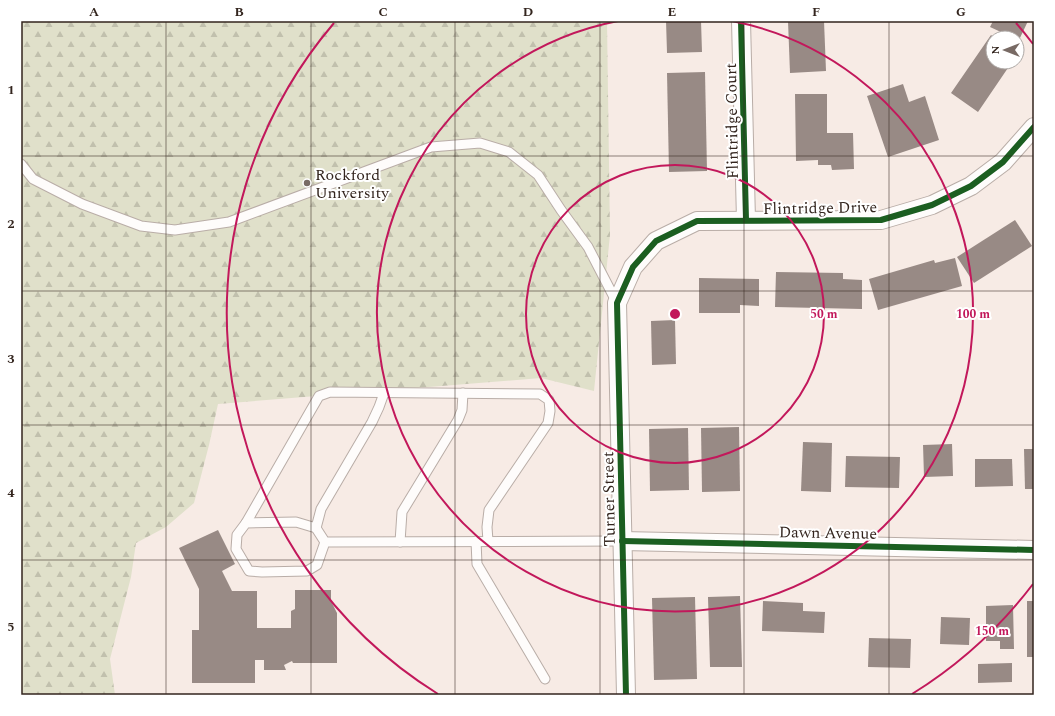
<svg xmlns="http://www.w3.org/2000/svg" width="1055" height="716" viewBox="0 0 1055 716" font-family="Spectral,serif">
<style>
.forest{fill:url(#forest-firs)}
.building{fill:#988a85}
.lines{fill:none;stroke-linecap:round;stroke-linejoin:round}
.service-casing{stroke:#b9ada7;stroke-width:11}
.minor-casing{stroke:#b9ada7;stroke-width:20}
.service{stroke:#fefcfb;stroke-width:9}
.minor{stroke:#fefcfb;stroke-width:18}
.cycleway-casing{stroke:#fff;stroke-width:8}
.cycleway{stroke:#1b5e20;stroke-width:6}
.grid{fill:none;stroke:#33251e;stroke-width:1;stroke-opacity:0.55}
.ring{fill:none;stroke:#c2185b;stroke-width:2}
.poi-dot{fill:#786a64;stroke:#fff;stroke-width:1.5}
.labels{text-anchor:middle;stroke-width:4;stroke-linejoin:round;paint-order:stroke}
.street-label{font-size:16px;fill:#33251e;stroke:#fff}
.poi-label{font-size:16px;fill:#33251e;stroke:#fff;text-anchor:start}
.centre{fill:#c2185b;stroke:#fff;stroke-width:2}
.ring-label{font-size:12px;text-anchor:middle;font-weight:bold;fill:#c2185b;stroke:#fff;stroke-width:4;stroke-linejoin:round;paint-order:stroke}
.neatline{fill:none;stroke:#33251e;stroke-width:1.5}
.grid-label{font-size:13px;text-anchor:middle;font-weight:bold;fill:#33251e}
</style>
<defs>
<pattern id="forest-firs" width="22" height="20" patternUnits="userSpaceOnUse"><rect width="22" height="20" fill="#e0e0ca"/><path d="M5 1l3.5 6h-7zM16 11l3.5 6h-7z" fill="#c1c0ad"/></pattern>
</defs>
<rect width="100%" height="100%" fill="#f7ebe5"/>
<path class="forest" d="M21,21H607L610,235L594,391L541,378L218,404L209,445L194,503L166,527L136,543L131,577L110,659L115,695H21Z"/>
<g class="building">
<path d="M666,21H701L702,52L667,53Z"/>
<path d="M788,21H824L826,71L790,73Z"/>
<path d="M993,21H1028L1019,40L1017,39V38H1014L990,27Z"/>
<path d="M991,35L995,38H993V62H1012L978,112L951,93Z"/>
<path d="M705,72L707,171L669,172L667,73Z"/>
<path d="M903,84L909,102L925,96L939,140L888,157L867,96Z"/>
<path d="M795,94H827V133H853L854,169L832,170L831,165H818V160L796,161Z"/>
<path d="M1015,220L1032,246L974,283L957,257Z"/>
<path d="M955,258L962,286L878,310L869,279L934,260L935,263Z"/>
<path d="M776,272L843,273V279L862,280V309L775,307Z"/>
<path d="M699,278L759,279V306L740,305V313H699Z"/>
<path d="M675,320L676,364L652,365L651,321Z"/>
<path d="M739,427L740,491L702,492L701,428Z"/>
<path d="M688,428L689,490L650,491L649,429Z"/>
<path d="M803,442L832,443L831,492L801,491Z"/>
<path d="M952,444L953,476L924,477L923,445Z"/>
<path d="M1024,449H1034V489H1025Z"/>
<path d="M846,456L900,457L899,488L845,487Z"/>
<path d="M975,459H1012L1013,486L975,487Z"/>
<path d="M218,530L235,564L222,571L232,591H257V628H291V611L295,609V590H331V601L337,613V663H293L292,661L284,665L286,670H264V660H255V683H192V630H199V589L179,548Z"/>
<path d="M740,596L742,667H710L708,597Z"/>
<path d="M695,597L697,679L654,680L652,598Z"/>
<path d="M763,601L803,603V611L825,612L824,633L762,631Z"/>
<rect x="1027" y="601" width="7" height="56"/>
<path d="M1013,605L1014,649H1000V641H986V606Z"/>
<path d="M941,617L970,618L969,645L940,644Z"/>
<path d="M869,638L911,639L910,668L868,667Z"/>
<path d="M1012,663V682L978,683V664Z"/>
</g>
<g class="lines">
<g class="service-casing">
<g id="service">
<path d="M21,164L33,179L82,204L141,226L175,230L229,222L431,147L480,143L509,152L538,175L561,210L588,247L617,303"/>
<path d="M246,523L319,396L330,392L540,394L549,400L550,411L548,423L489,510L487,527L488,541"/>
<path d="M316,528L321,509L372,422L379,407L384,393"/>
<path d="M476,541L477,564L545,679"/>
<path d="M325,542L317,565L307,571L262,572L249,571L236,549L237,535L246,523L296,522L316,528L325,542L622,541"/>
<path d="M400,542L402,512L458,420L462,410L463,393"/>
</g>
</g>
<g class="minor-casing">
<g id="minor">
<path d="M741,21L746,220"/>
<path d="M622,541L1034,550"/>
<path d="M626,695L617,303L633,267L656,241L697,221L881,220L932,205L971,186L1003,162L1034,127"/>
</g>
</g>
<use href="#service" class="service"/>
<use href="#minor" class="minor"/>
<g class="cycleway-casing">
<g id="cycleway">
<path d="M741,21L746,220"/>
<path d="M622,541L1034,550"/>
<path d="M626,695L617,303L633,267L656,241L697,221L881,220L932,205L971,186L1003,162L1034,127"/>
</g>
</g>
<use href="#cycleway" class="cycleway"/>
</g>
<path class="grid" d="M166,21V695M311,21V695M455,21V695M600,21V695M744,21V695M889,21V695M21,156H1034M21,291H1034M21,425H1034M21,560H1034"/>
<g class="ring">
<circle cx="675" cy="314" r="149"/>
<path d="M732 21A298 298 0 1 1 618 21"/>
<path d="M1033 584A448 448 0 0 1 912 694M438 694A448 448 0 0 1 334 23M1016 23A448 448 0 0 1 1033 44"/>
</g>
<circle class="poi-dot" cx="307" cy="183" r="4"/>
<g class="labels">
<g class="street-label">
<text transform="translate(731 121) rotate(-91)" y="6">Flintridge Court</text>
<text transform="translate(820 207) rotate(-1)" y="6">Flintridge Drive</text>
<text transform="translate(608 499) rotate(-91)" y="6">Turner Street</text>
<text transform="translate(828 532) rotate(1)" y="6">Dawn Avenue</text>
</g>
<g class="poi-label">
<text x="315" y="180">Rockford<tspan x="315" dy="18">University</tspan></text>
</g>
</g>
<circle cx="675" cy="314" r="6" class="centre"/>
<g class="ring-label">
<text x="824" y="318">50 m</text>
<text x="973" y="318">100 m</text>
<text x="992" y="635">150 m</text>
</g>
<rect width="1055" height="716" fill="none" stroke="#ffffff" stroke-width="44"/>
<g transform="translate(1005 50) rotate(270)"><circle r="19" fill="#ffffff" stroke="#ada8a5"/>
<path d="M0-3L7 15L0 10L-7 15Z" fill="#786a64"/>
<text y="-6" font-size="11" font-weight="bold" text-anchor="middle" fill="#33251e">N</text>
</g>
<rect x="22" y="22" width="1011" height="672" class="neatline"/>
<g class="grid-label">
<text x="94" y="16">A</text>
<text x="239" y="16">B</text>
<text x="383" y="16">C</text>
<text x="528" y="16">D</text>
<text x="672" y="16">E</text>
<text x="816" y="16">F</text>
<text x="961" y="16">G</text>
<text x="11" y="94">1</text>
<text x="11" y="228">2</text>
<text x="11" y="363">3</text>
<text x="11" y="497">4</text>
<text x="11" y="631">5</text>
</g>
</svg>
